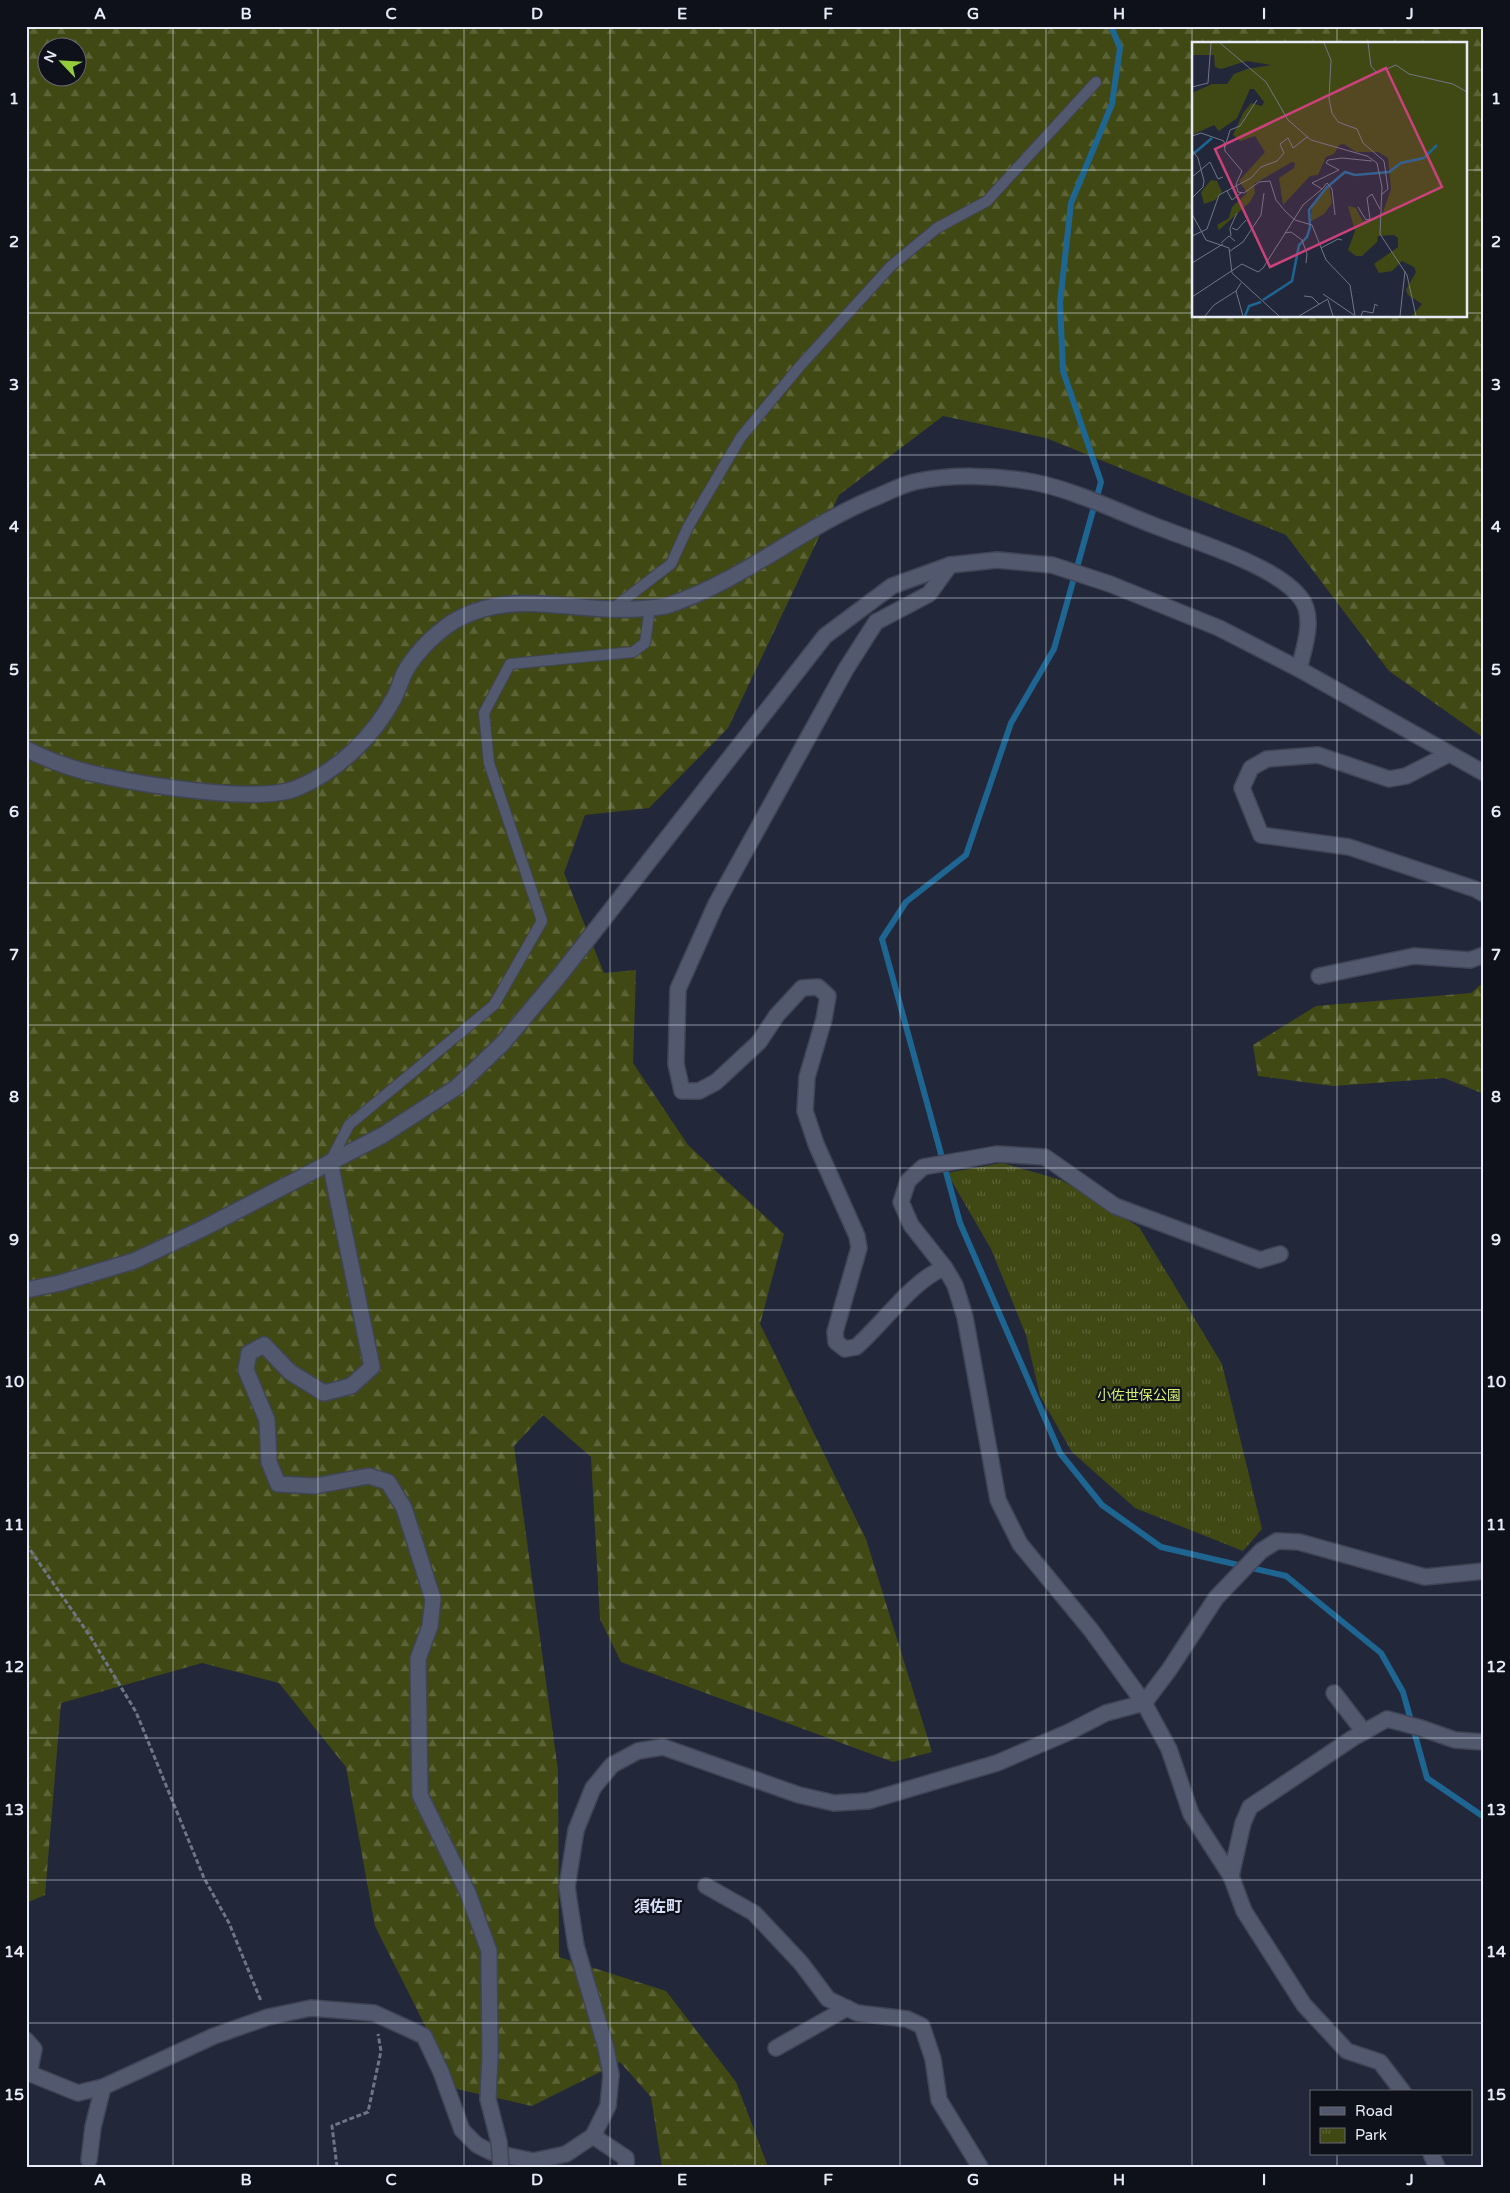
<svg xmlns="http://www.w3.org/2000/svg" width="1510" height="2193" viewBox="0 0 1510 2193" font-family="'Varela Round','Noto Sans JP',sans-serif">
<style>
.forest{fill:url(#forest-firs);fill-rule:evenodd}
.park{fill:url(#park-tufts)}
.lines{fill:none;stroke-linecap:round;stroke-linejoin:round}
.stream{stroke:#1e6592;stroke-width:6}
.lane-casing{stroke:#404555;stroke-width:12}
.street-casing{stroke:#404555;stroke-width:18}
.secondary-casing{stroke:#404555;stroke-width:18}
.path{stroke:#707585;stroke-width:3;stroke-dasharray:5 2.5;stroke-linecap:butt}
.lane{stroke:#52596e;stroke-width:10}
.street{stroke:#52596e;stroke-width:15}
.secondary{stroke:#52596e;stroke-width:15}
.street-bridge-casing{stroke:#404555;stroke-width:18;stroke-linecap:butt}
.street-bridge{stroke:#52596e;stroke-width:15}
.grid{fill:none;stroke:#e7ebf8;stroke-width:1;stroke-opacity:0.55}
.labels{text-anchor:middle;stroke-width:4.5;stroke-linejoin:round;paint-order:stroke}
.park-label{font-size:14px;fill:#d8ef70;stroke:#0e1119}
.quarter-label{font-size:16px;font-weight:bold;fill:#d7dff8;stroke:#0e1119}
.inset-river{fill:none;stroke:#1e6592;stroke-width:2.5}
.inset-road{fill:none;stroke:#717686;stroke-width:1}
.view{fill:#c9427a;fill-opacity:0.15;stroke:#c9427a;stroke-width:2.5}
.inset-edge{fill:none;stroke:#e7ebf8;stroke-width:2.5}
.neatline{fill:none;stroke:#e7ebf8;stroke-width:2}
.grid-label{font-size:16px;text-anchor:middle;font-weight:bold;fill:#e7ebf8}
</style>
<defs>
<pattern id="forest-firs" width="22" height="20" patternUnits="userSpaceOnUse" patternTransform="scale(1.25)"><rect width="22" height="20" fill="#404914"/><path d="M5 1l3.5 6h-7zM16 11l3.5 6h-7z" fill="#5c6337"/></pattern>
<pattern id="park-tufts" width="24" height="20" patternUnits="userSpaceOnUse" patternTransform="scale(1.25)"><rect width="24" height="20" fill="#404914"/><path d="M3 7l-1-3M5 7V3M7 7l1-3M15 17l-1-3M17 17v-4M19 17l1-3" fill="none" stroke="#5c6337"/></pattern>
</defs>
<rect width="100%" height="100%" fill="#22283a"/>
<g class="forest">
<path d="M26,26H1484V738L1389,671L1286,535L1046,438L943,416L839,495L728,728L649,808L585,815L564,873L604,973L636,970L633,1063L688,1145L784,1234L760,1324L866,1539L932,1752L893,1762L621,1662L600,1619L591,1457L543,1415L514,1446L558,1771L559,1957L666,1991L736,2082L768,2167H662L651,2097L620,2062L532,2106L457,2089L375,1926L346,1767L279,1683L202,1663L61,1703L45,1895L26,1903ZM1194,44H1466V316H1194ZM48,48H78V78H48Z"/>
<path d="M1484,982V1094L1444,1078L1333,1086L1258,1076L1253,1045L1316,1006L1471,993Z"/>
</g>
<path class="park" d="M1002,1163L1061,1180L1139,1227L1222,1364L1262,1529L1243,1551L1135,1508L1072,1452L1040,1396L1026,1335L991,1249L947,1173Z"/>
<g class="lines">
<path class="stream" d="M1111,26L1120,48L1112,104L1071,203L1060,303L1063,371L1101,482L1054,649L1011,723L966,855L906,902L882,939L960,1223L1060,1453L1102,1505L1161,1547L1286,1576L1381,1653L1403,1692L1427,1778L1484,1817"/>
<g class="lane-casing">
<g id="lane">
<path d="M612,609L671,564L688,527L741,437L800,366L891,266L937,228L987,201L1096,82"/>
<path d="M330,1162L349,1125L494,1005L542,921L489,763L484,713L510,664L633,652L645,643L650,608"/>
</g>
</g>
<g class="street-casing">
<g id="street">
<path d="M950,565L929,594L876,622L846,669L716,904L678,989L676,1064L682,1091H699L716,1082L759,1042L777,1015L802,988L818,987L828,996L824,1019L807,1077L805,1111L816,1144L857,1236L859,1248L835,1332L836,1342L845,1349L856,1347C881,1326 915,1277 945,1268L955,1285L965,1317L998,1500L1020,1544L1091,1630L1144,1703L1169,1749L1191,1814L1231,1876L1244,1911L1304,2005L1347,2051L1380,2062L1403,2092"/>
<path d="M1449,754L1406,776L1389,779L1318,755L1267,759L1251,768L1242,788L1261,835L1349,847L1475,889L1484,894"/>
<path d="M1319,976L1414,956L1470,960L1484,955"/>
<path d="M330,1162L372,1367L351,1386L324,1393L290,1372L264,1345L249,1353L246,1370L267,1420L269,1462L278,1484L315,1486L369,1476L388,1482L404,1508L433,1599L430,1626L418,1659L420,1795L468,1893L489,1951L490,2057L488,2099L499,2142"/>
<path d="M945,1268L911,1225L901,1202L908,1181L923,1167L997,1154L1045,1157L1115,1206L1260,1260L1280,1254"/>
<path d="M1334,1693L1364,1732"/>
<path d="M1231,1876L1243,1823L1250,1807L1353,1738L1387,1719L1421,1728L1455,1740L1484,1742"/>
<path d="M706,1886L754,1913L801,1963L828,1999L857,2013L907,2019L922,2026L933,2059L939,2100L980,2167"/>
<path d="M26,2040L34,2049L29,2074"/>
<path d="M776,2048L847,2008"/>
<path d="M26,2072L78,2093L103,2087L214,2036L268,2017L311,2008L374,2013L424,2036L441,2072L462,2130L477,2145L491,2152L533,2161L566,2154L593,2136L608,2106L611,2075L606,2048L576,1946L567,1887L576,1830L593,1788L612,1765L638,1751L663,1747L799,1795L834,1803L868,1801L997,1763L1069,1732L1106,1713L1144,1703L1169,1670L1216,1598L1261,1551L1277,1541L1299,1542L1425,1577L1484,1571"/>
<path d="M593,2136L626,2158V2167"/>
<path d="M1431,2154L1437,2167"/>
<path d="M89,2160L93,2127L103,2087"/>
</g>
</g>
<g class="secondary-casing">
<g id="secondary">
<path d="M26,749C50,761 78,771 104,776C146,785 260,804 297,788C338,771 374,736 394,698C399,689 401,679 406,670C417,651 440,628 460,618C515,589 577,613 636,609C646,608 657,608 666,606C742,582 805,525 879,496C890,491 902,485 914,482C951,474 995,475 1033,482C1074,490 1114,510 1153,525C1192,541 1274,564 1300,597C1316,616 1304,648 1299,669"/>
<path d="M26,1290L60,1283L134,1261L204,1228L383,1135L457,1087L503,1043L560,975L825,636L892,586L950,565L997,560L1052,565L1110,584L1219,628L1299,669L1484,773"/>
</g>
</g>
<g class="path">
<path d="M26,1544L90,1636L136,1712L204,1878L229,1923L261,2001"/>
<path d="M337,2167L332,2126L368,2112L381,2051L378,2034"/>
</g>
<use href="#lane" class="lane"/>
<use href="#street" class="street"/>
<use href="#secondary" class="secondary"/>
<g class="street-bridge-casing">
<path id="street-bridge" d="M499,2142L501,2167"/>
</g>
<use href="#street-bridge" class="street-bridge"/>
</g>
<path class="grid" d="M173,26V2167M318,26V2167M464,26V2167M610,26V2167M755,26V2167M900,26V2167M1046,26V2167M1192,26V2167M1337,26V44M26,170H1194M1466,170H1484M26,313H1194M1466,313H1484M1337,316V2092M26,455H1484M26,598H1484M26,740H1484M26,883H1484M26,1025H1484M26,1168H1484M26,1310H1484M26,1453H1484M26,1595H1484M26,1738H1484M26,1880H1484M26,2023H1484M1337,2154V2167"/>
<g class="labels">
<g class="park-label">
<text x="1139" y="1400">小佐世保公園</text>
</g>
<g class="quarter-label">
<text x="658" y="1912">須佐町</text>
</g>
</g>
<g transform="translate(1192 42)">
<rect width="275" height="275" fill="#22283a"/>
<path d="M0,1H275V274H220L230,262L216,253L214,248L224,230L222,225L210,219L200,229L187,231L182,222L206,205V196L202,193L186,194L185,200L170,214H164L156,208L163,189L156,164L164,166L170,178L177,180L191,170L199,147L196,116L186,110H164L152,102L147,103L142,112L134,115L126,133L118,134L91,163L87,136L102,126L103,121L100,120L62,142L63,151L58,160L27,188L25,183L37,176L40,165L55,151L47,139L73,110L63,94L48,99L41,93L51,71L59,61L70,64L72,60L62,47H58L45,76L27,89L22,83L0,93V51L20,42H35L42,32L55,27L79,23L55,19L29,27L23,25L22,13H0ZM19,138L25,139L30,150L23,158L12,162L9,150Z" fill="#404914"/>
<path d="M137,143L140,161L132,172L118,180L120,164Z" fill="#404914"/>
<path class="inset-river" d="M0,113L20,96M71,258L100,239L107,203L115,195L118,185L117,168L134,146L153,130L163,133L197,130L209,121L232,116L245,103M53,274L57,264L69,260"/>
<path class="inset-road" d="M28,1L74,40L96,78L119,98L175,114L185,121L190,145L188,192L215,233L224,274M132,1L139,18L137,57L140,71L146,80L165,87L171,101L192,119L196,147L189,153M176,1L179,24L185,31L204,23L217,32L261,42L275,50M0,45L16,41L19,1M0,94L9,91L32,99L33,109L50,129L44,142L46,150L52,151L67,140L78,139L84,158L93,169L103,178L120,183L134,218L158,243L163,274M33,105L38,88L48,84L65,58M0,108L6,116L12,139L11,145L0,156M0,135L18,120L26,137L31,135M130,147L135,141L140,147L143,173M35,149L40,158L49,151M166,165L174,178L178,177L175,156L180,152L188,167M0,172L14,198L37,206L40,231L87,274M40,186L45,188L54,178M93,191L99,190L110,198L115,212L114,221M0,194L15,187L27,153L59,136L69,125L85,119L92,111L88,102L96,96L101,106L115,95M39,194L38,186L45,171M29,201L37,194L43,199M129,206L146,197L150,198M38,209L51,200L69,173L72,151M0,221L31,202M44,249L51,274M131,252L162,273M112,254L120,255L127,262M0,255L50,222L66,230L71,226L111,163L130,147L120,141L147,128L134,121L136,118L150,116L180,119M136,258L141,274M13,274L22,263L44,249L49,241M107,274L136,257M169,274L171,269L181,271L183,262L186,264M208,274L213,229"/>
<path class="view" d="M194,26L250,145L78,225L23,107Z"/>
<rect width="275" height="275" class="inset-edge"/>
</g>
<rect width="1510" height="2193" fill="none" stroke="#0e1119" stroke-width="55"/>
<rect x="1310" y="2090" width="162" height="65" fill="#0e1119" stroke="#656872"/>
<rect x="1320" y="2107" width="25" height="8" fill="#52596e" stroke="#656872"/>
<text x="1355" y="2116" font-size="15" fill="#e7ebf8">Road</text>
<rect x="1320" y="2128" width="25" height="15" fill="url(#park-tufts)" stroke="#656872"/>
<text x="1355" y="2140" font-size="15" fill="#e7ebf8">Park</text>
<g transform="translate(62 62) rotate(295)"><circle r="24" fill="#0e1119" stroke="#656872"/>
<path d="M0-4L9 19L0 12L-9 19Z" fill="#94cc3c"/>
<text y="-8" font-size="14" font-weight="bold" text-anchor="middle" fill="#e7ebf8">N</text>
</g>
<rect x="28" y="28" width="1454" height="2138" class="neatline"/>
<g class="grid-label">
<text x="100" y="19">A</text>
<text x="246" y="19">B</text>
<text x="391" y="19">C</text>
<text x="537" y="19">D</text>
<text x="682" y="19">E</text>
<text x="828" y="19">F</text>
<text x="973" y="19">G</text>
<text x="1119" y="19">H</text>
<text x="1264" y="19">I</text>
<text x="1410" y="19">J</text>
<text x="14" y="104">1</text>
<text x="1496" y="104">1</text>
<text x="14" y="247">2</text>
<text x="1496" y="247">2</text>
<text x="14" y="390">3</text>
<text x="1496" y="390">3</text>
<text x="14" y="532">4</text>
<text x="1496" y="532">4</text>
<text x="14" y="675">5</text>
<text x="1496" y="675">5</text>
<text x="14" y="817">6</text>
<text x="1496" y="817">6</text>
<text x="14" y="960">7</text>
<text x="1496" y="960">7</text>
<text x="14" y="1102">8</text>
<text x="1496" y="1102">8</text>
<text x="14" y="1245">9</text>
<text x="1496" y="1245">9</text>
<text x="14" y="1387">10</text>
<text x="1496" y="1387">10</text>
<text x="14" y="1530">11</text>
<text x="1496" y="1530">11</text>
<text x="14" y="1672">12</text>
<text x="1496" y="1672">12</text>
<text x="14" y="1815">13</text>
<text x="1496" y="1815">13</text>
<text x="14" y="1957">14</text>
<text x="1496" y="1957">14</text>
<text x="14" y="2100">15</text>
<text x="1496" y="2100">15</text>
<text x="100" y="2185">A</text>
<text x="246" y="2185">B</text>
<text x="391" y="2185">C</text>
<text x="537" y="2185">D</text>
<text x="682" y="2185">E</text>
<text x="828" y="2185">F</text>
<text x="973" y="2185">G</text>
<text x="1119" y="2185">H</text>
<text x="1264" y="2185">I</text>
<text x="1410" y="2185">J</text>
</g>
</svg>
